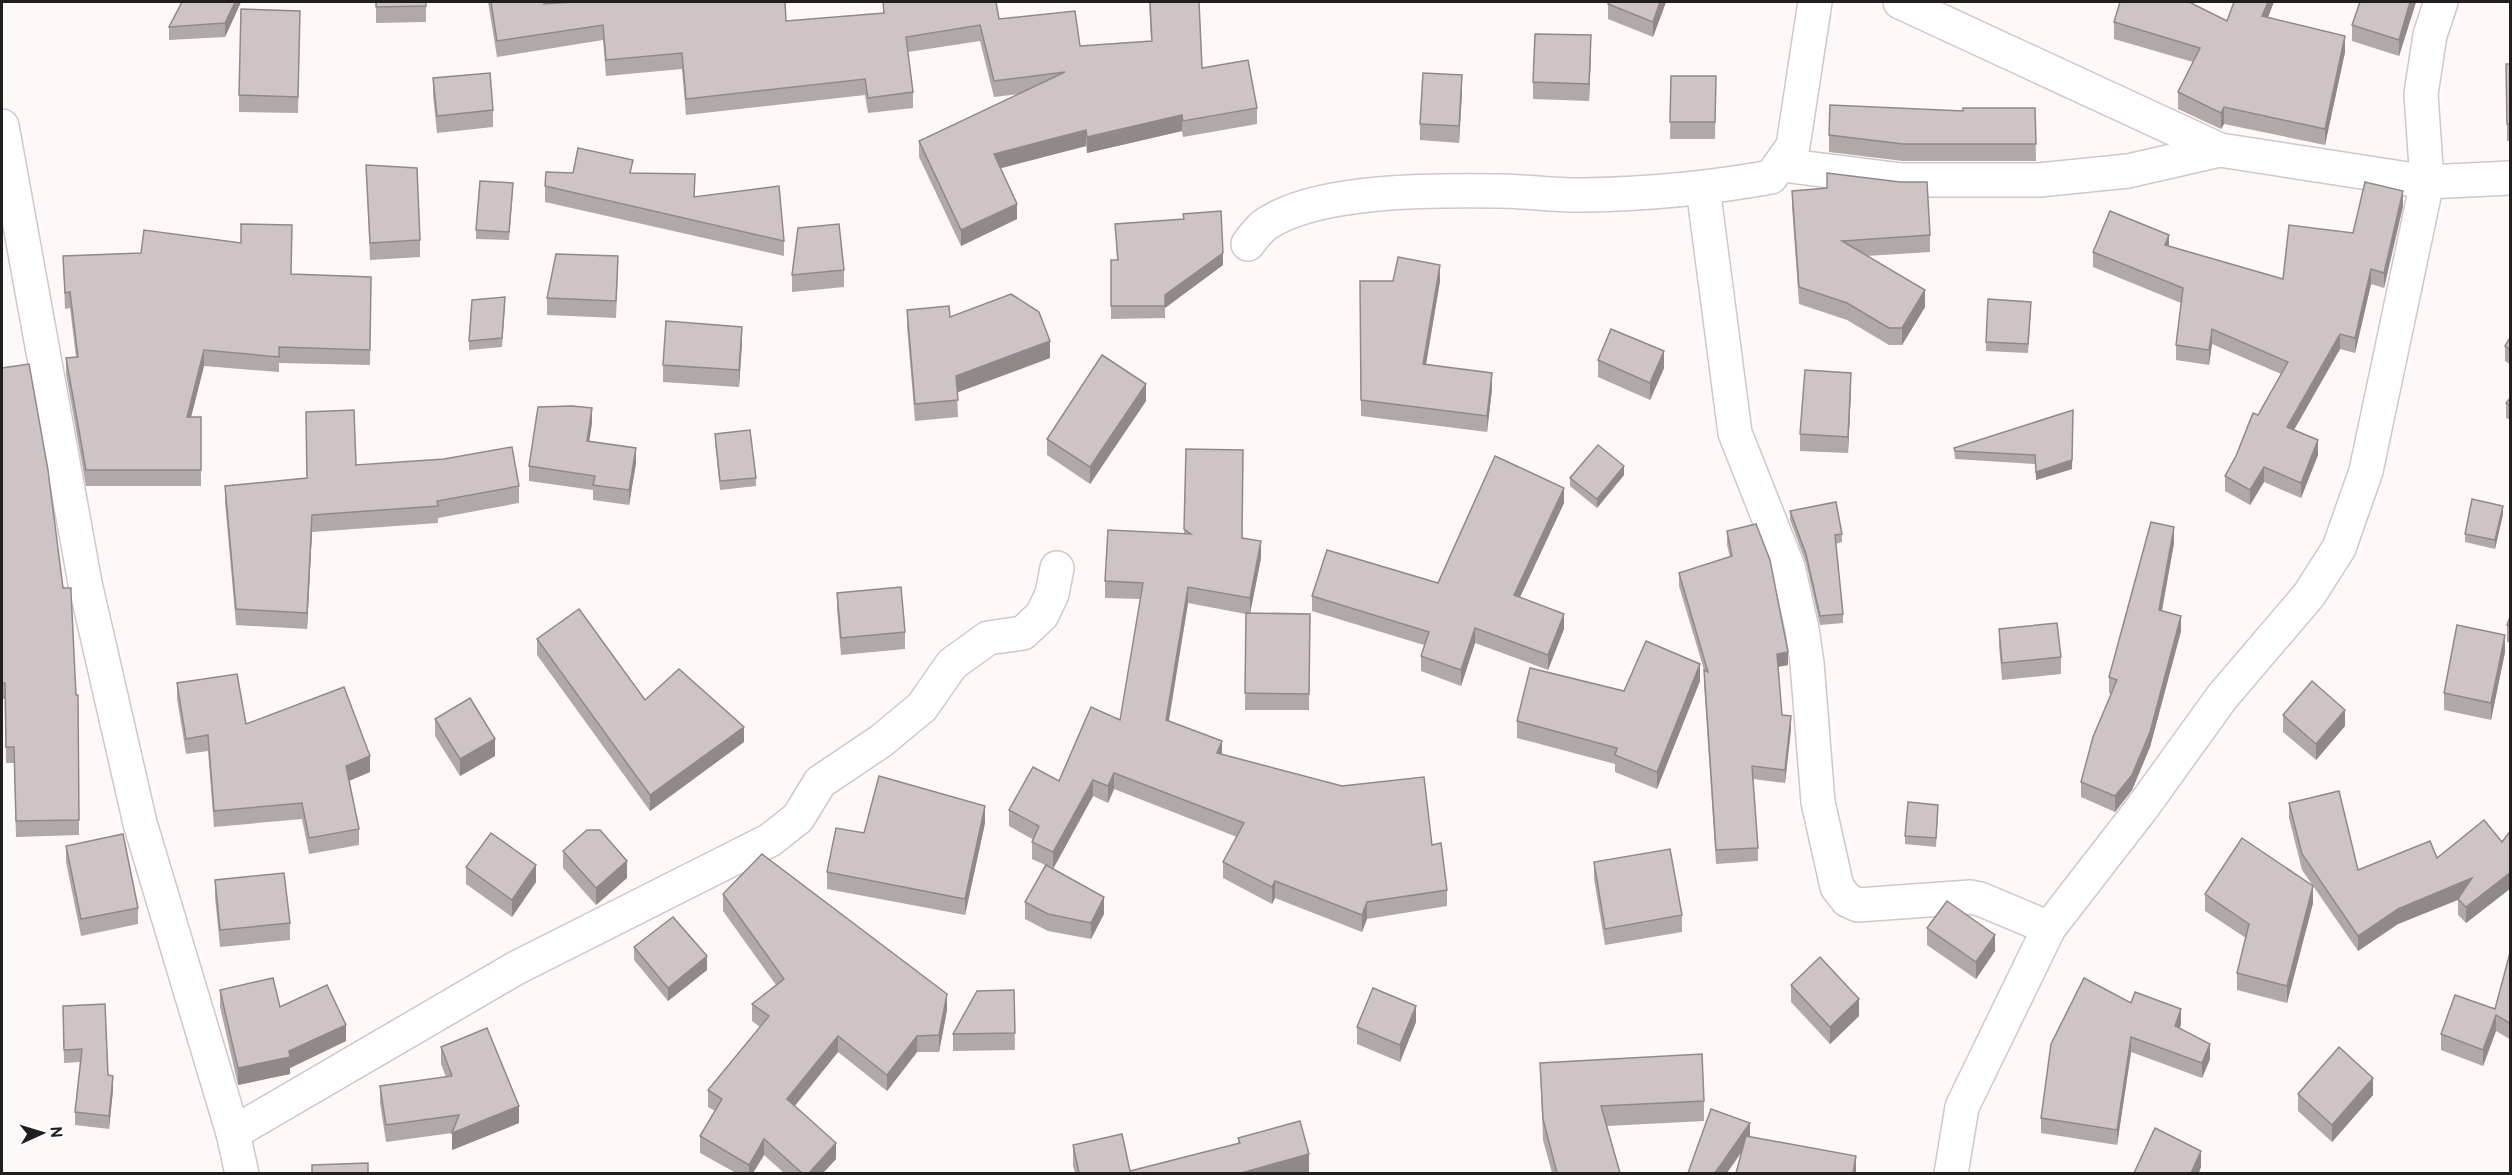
<svg xmlns="http://www.w3.org/2000/svg" width="2512" height="1175" viewBox="0 0 2512 1175" font-family="Overpass,sans-serif">
<style>
.lines{fill:none;stroke-linecap:round;stroke-linejoin:round}
.minor-casing{stroke:#d1c7c8;stroke-width:36}
.minor{stroke:#fff;stroke-width:33}
.wall{fill:#b1a9a9}
.shaded-wall{fill:#90898a}
.building{fill:#cec4c5;stroke:#90898a;stroke-width:1.5}
</style>
<rect width="100%" height="100%" fill="#fef8f8"/>
<g class="lines">
<g class="minor-casing">
<g id="minor">
<path d="M1900,2L2220,150L2427,182L2510,178"/>
<path d="M2,126L85,583L140,823L233,1133L242,1174"/>
<path d="M1782,165L1902,180H2039L2128,171L2220,150"/>
<path d="M1703,188L1735,433L1788,567L1802,629L1807,663L1818,802L1837,887L1847,900L1858,905L1970,897L1980,899L2049,928"/>
<path d="M1248,244C1253,237 1259,229 1266,224C1318,189 1436,190 1499,191C1527,191 1556,196 1585,195C1648,194 1710,188 1771,177L1793,146L1815,2"/>
<path d="M233,1133L516,968L770,840L798,818L820,782L881,741L922,707L952,664L988,638L1023,633L1042,615L1052,594L1057,568"/>
<path d="M1951,1174L1962,1107L2049,928L2142,808L2222,697L2309,595L2339,548L2366,471L2427,182L2421,94L2430,35L2441,2"/>
</g>
</g>
<use href="#minor" class="minor"/>
</g>
<g class="wall">
<path d="M241,2L225,37L169,40V27Z"/>
<path d="M376,2H426V22L376,23Z"/>
<path d="M488,2H544V4L786,21L883,13V2L999,19L1080,46L1151,41L1149,2H1199L1202,68L1257,108V124L1183,137L1182,131L1087,153L1086,146L1001,168L1017,219L961,246L919,157V141L1020,94L994,97L980,41L908,52L913,92V108L868,113L865,95L686,115L682,69L606,76L603,40L497,57Z"/>
<path d="M1609,2H1666L1653,37L1608,19V4Z"/>
<path d="M2416,2L2399,56L2352,41V25Z"/>
<path d="M300,11L298,113L239,112V95Z"/>
<path d="M2268,18L2345,52L2325,145L2224,124L2221,129L2178,109V92L2193,62L2114,39V22L2227,21Z"/>
<path d="M1591,52L1589,101L1533,99V82Z"/>
<path d="M2506,64H2511V141H2507Z"/>
<path d="M1671,76H1716L1715,139H1670Z"/>
<path d="M433,78L493,110V127L437,133L433,95Z"/>
<path d="M1462,92L1459,143L1420,140V124Z"/>
<path d="M2035,108L2036,161H1903L1829,152V135L1963,111Z"/>
<path d="M366,165L420,240V257L370,260Z"/>
<path d="M633,173L695,197L784,241V256L545,202V186Z"/>
<path d="M1827,188L1930,235V252L1867,256L1925,307L1902,345H1889L1847,320L1799,304L1792,207V191Z"/>
<path d="M513,191L509,240L476,239V230Z"/>
<path d="M2403,206L2384,288L2371,284L2355,353L2340,349L2294,430L2318,455L2301,498L2264,482L2250,505L2225,491V476L2281,374L2212,344L2209,365L2176,360V345L2181,303L2093,267V252L2169,246L2283,279L2353,233Z"/>
<path d="M1115,224L1223,265L1165,308V318L1111,319V260H1117Z"/>
<path d="M63,256L291,274L371,277L370,365L279,363V372L204,366L191,417H201V486H86L66,374V358L76,357L70,308L65,309Z"/>
<path d="M844,270V287L792,292V275Z"/>
<path d="M618,273L616,318L547,315V298Z"/>
<path d="M1360,281H1440L1426,365L1492,389L1487,432L1361,416Z"/>
<path d="M505,306L502,347L469,350V341Z"/>
<path d="M907,310L950,317L1050,358L957,392L958,417L915,421L907,327Z"/>
<path d="M2031,310L2028,353L1986,351V342Z"/>
<path d="M2511,336V365L2505,361V346Z"/>
<path d="M742,343L739,387L663,382V365Z"/>
<path d="M1598,360L1664,368L1650,400L1598,377Z"/>
<path d="M2,368L76,695H78L79,835L16,837L14,763H6L5,699H2Z"/>
<path d="M1851,390L1848,453L1800,451V434Z"/>
<path d="M2511,397V420L2506,418V403Z"/>
<path d="M1146,401L1090,484L1047,455V439Z"/>
<path d="M2073,410L2072,469L2036,480L2035,464L1955,459L1954,448Z"/>
<path d="M592,423L589,441L636,463L629,505L593,500V490L529,481V466Z"/>
<path d="M715,434L756,478V486L720,490L715,442Z"/>
<path d="M1186,449L1242,538L1261,558L1250,613L1310,614L1309,710H1245L1246,614L1188,603L1169,721L1222,754L1432,845L1447,890V906L1367,919L1362,932L1275,898L1272,904L1223,878V862L1237,837L1114,789L1108,803L1093,796L1053,869L1104,914L1091,939L1048,931L1025,919V902L1045,865L1032,859V842L1034,840L1009,826V810L1059,781L1120,720L1140,599L1105,598V581L1184,534Z"/>
<path d="M356,465L519,486V503L438,518V523L312,532L307,629L236,625L225,502V486L307,478Z"/>
<path d="M1624,475L1597,508L1570,486V478Z"/>
<path d="M1564,503L1520,597L1564,629L1548,670L1475,643L1461,686L1421,671V656L1424,645L1312,611V596L1438,583Z"/>
<path d="M1790,511L1842,534V542L1836,544L1843,614V623L1820,625L1806,563L1790,520Z"/>
<path d="M2503,514L2495,549L2465,542V534Z"/>
<path d="M1727,531L1788,665L1778,667L1782,715L1791,729L1785,783L1753,779L1758,848V861L1716,864L1704,683V670L1679,586V573L1730,557L1727,545Z"/>
<path d="M2174,543L2162,611L2181,631L2150,747L2132,790L2115,812L2081,797V782L2111,694L2109,693V677Z"/>
<path d="M837,593L905,632V649L841,655L837,609Z"/>
<path d="M2511,614V643L2507,642V625Z"/>
<path d="M1999,629L2061,657V674L2002,680L1999,646Z"/>
<path d="M537,639L645,700L744,742L650,811L537,655Z"/>
<path d="M2505,652L2491,720L2444,710V693Z"/>
<path d="M1700,681L1657,789L1615,772V764L1517,738V721L1624,691Z"/>
<path d="M177,683L246,724L370,772L349,781L359,829V845L309,854L302,819L214,827L208,751L186,754L177,699Z"/>
<path d="M2283,715L2345,726L2316,760L2283,732Z"/>
<path d="M435,719L495,756L460,776L435,736Z"/>
<path d="M2289,803L2358,870L2437,858L2502,842L2511,830V888L2466,923L2458,915V900L2398,924L2358,951L2302,870L2289,818Z"/>
<path d="M1938,814L1936,847L1905,844V836Z"/>
<path d="M985,823L965,915L827,889V872L864,833Z"/>
<path d="M66,846L138,908V924L81,936L66,862Z"/>
<path d="M563,851L627,878L596,905L563,868Z"/>
<path d="M1594,862L1682,915V932L1605,945L1594,879Z"/>
<path d="M466,867L536,882L512,917L466,884Z"/>
<path d="M215,880L290,923V940L220,947L215,897Z"/>
<path d="M723,894L947,1010L939,1052H917L887,1091L838,1052L795,1106L836,1159L823,1173H784L764,1155L753,1173H736L700,1153V1136L715,1111L708,1107V1090L760,1027L752,1021V1004L776,985L723,911Z"/>
<path d="M2205,894L2313,903L2287,1003L2237,990V973L2246,938L2205,911Z"/>
<path d="M1927,928L1995,951L1976,979L1927,945Z"/>
<path d="M634,947L707,970L668,1001L634,960Z"/>
<path d="M2511,949V1040L2496,1031L2483,1066L2441,1050V1034L2495,1009Z"/>
<path d="M1791,985L1859,1016L1830,1044L1791,1002Z"/>
<path d="M220,990L280,1007L346,1041L290,1068V1074L238,1085L220,1007Z"/>
<path d="M1014,990L1015,1050L953,1051V1034Z"/>
<path d="M2131,1003L2181,1024L2180,1028L2210,1059L2202,1078L2131,1052L2117,1145L2041,1133V1118Z"/>
<path d="M63,1006L108,1075L113,1090L109,1129L75,1125V1112L80,1062L64,1063Z"/>
<path d="M1416,1022L1400,1062L1357,1044V1027Z"/>
<path d="M441,1047L519,1123L452,1150V1133L386,1142L380,1103V1086L446,1077L441,1064Z"/>
<path d="M1540,1063L1704,1101V1121L1607,1126L1620,1173H1552L1543,1140Z"/>
<path d="M2298,1094L2373,1095L2332,1142L2298,1111Z"/>
<path d="M1238,1138L1309,1173H1075L1073,1166V1145L1130,1171L1238,1143Z"/>
</g>
<g class="shaded-wall">
<path d="M235,2H241L225,37V23Z"/>
<path d="M1660,2H1666L1653,37V22Z"/>
<path d="M2268,2H2274L2262,33V16Z"/>
<path d="M2410,2H2416L2399,56V40Z"/>
<path d="M1591,35V52L1589,101V84Z"/>
<path d="M2345,36V52L2325,145V129Z"/>
<path d="M1462,75V92L1459,143V126Z"/>
<path d="M2224,107V124L2221,129V113Z"/>
<path d="M1182,115V131L1087,153V137Z"/>
<path d="M1086,130V146L994,170V154Z"/>
<path d="M2403,191V206L2384,288V273Z"/>
<path d="M1017,204V219L961,246V230Z"/>
<path d="M2169,235V250L2165,245Z"/>
<path d="M1223,253V265L1165,308V295Z"/>
<path d="M1440,265V281L1423,381V364Z"/>
<path d="M2371,269V284L2355,353V338Z"/>
<path d="M1925,290V307L1902,345V328Z"/>
<path d="M742,327V343L739,387V370Z"/>
<path d="M2212,329V344L2209,365V350Z"/>
<path d="M2340,334V349L2287,442V427Z"/>
<path d="M1050,341V358L956,393V376Z"/>
<path d="M204,350V366L187,433V417Z"/>
<path d="M1664,351V368L1650,400V383Z"/>
<path d="M1492,373V389L1487,432V416Z"/>
<path d="M1851,373V390L1848,453V437Z"/>
<path d="M1146,384V401L1090,484V467Z"/>
<path d="M592,408V423L587,456V441Z"/>
<path d="M2073,410L2072,469L2036,480V472Z"/>
<path d="M2318,440V455L2301,498V483Z"/>
<path d="M636,448V463L629,505V490Z"/>
<path d="M1624,466V475L1597,508V499Z"/>
<path d="M2264,467V482L2250,505V490Z"/>
<path d="M1564,488V503L1514,610V595Z"/>
<path d="M2503,506V514L2495,549V540Z"/>
<path d="M312,515V532L307,629V613Z"/>
<path d="M2174,527V543L2159,625V610Z"/>
<path d="M1261,541V558L1250,614V598Z"/>
<path d="M1188,587V603L1166,736V720Z"/>
<path d="M1564,614V629L1548,670V655Z"/>
<path d="M2181,616V631L2150,747L2132,790L2115,812V796Z"/>
<path d="M1475,628V643L1461,686V670Z"/>
<path d="M2505,635V652L2491,720V703Z"/>
<path d="M1788,652V665L1777,667V654Z"/>
<path d="M1700,664V681L1657,789V772Z"/>
<path d="M2345,710V726L2316,760V744Z"/>
<path d="M1791,716V729L1785,783V770Z"/>
<path d="M744,727V742L650,811V795Z"/>
<path d="M495,739V756L460,776V759Z"/>
<path d="M1222,741V758L1217,753Z"/>
<path d="M370,756V772L346,782V766Z"/>
<path d="M1114,773V789L1108,803V786Z"/>
<path d="M1093,780V796L1053,869V852Z"/>
<path d="M985,806V823L965,915V899Z"/>
<path d="M627,861V878L596,905V888Z"/>
<path d="M536,865V882L512,917V900Z"/>
<path d="M2511,872V888L2466,923V907Z"/>
<path d="M2472,878V894L2398,924L2358,951V936L2398,909Z"/>
<path d="M1275,881V898L1272,904V887Z"/>
<path d="M2313,886V903L2287,1003V986Z"/>
<path d="M1104,897V914L1091,939V923Z"/>
<path d="M1367,902V919L1362,932V915Z"/>
<path d="M1995,935V951L1976,979V962Z"/>
<path d="M707,956V970L668,1001V988Z"/>
<path d="M947,994V1010L939,1052V1035Z"/>
<path d="M1859,999V1016L1830,1044V1027Z"/>
<path d="M1416,1006V1022L1400,1062V1045Z"/>
<path d="M2181,1009V1024L2175,1041V1026Z"/>
<path d="M2496,1015V1031L2483,1066V1050Z"/>
<path d="M346,1025V1041L290,1068V1074L238,1085V1068L289,1051Z"/>
<path d="M838,1036V1052L787,1115V1099Z"/>
<path d="M917,1036V1052L887,1091V1075Z"/>
<path d="M2131,1037V1052L2117,1145V1130Z"/>
<path d="M2210,1044V1059L2202,1078V1063Z"/>
<path d="M113,1076V1090L109,1129V1116Z"/>
<path d="M2373,1078V1095L2332,1142V1125Z"/>
<path d="M519,1106V1123L452,1150V1133Z"/>
<path d="M1750,1123V1140L1727,1173H1715Z"/>
<path d="M764,1139V1155L753,1173H749V1165Z"/>
<path d="M836,1143V1159L823,1173H809Z"/>
<path d="M2201,1151V1167L2199,1173H2191Z"/>
<path d="M1309,1154V1173H1241Z"/>
<path d="M1856,1156V1172L1855,1173H1853Z"/>
</g>
<g class="building">
<path d="M182,2H235L225,23L169,27Z"/>
<path d="M376,2H426V6L376,7Z"/>
<path d="M491,2H544V4L572,2H785L786,21L884,13L883,2H996L999,19L1075,11L1080,46L1152,41L1150,2H1199L1202,68L1248,60L1257,108L1183,121L1182,115L1087,137L1086,130L994,154L1017,204L961,230L919,141L1065,72L994,81L980,25L906,37L913,92L868,98L865,79L686,99L682,53L606,60L603,25L497,41Z"/>
<path d="M1609,2H1660L1653,22L1608,4Z"/>
<path d="M2120,2H2189L2227,21L2234,2H2268L2262,16L2345,36L2325,129L2224,107L2221,113L2178,92L2200,48L2114,22Z"/>
<path d="M2360,2H2410L2399,40L2352,25Z"/>
<path d="M241,9L300,11L298,97L239,95Z"/>
<path d="M1535,34L1591,35L1589,84L1533,82Z"/>
<path d="M2506,64H2511V124H2507Z"/>
<path d="M490,73L493,110L437,116L433,78Z"/>
<path d="M1423,73L1462,75L1459,126L1420,124Z"/>
<path d="M1671,76H1716L1715,122H1670Z"/>
<path d="M1830,105L1963,111V108H2035L2036,144H1903L1829,135Z"/>
<path d="M578,148L633,160L630,173L695,174L694,197L779,186L784,241L545,186L546,172L573,173Z"/>
<path d="M366,165L417,168L420,240L370,243Z"/>
<path d="M1827,173L1900,182H1927L1930,235L1842,241L1925,290L1902,328H1889L1847,303L1799,287L1792,191L1827,188Z"/>
<path d="M480,181L513,183L509,232L476,230Z"/>
<path d="M2365,182L2403,191L2384,273L2371,269L2355,338L2340,334L2287,427L2318,440L2301,483L2264,467L2250,490L2225,476L2236,456L2253,413L2258,415L2288,362L2212,329L2209,350L2176,345L2183,288L2093,252L2110,211L2169,235L2165,245L2283,279L2289,225L2353,233Z"/>
<path d="M1221,211L1223,253L1165,295V306H1111V260H1118L1115,224L1184,219L1183,214Z"/>
<path d="M241,224L292,225L291,274L371,277L370,350L279,347V357L204,350L187,417H201V470H86L66,358L78,357L70,292L65,293L63,256L141,253L144,230L241,243Z"/>
<path d="M839,224L844,270L792,275L798,228Z"/>
<path d="M556,254L618,256L616,301L547,298Z"/>
<path d="M1398,257L1440,265L1423,364L1492,373L1487,416L1361,400L1360,281H1393Z"/>
<path d="M1011,294L1039,312L1050,341L956,376L958,400L915,404L907,310L949,306L950,317Z"/>
<path d="M505,297L502,338L469,341L472,300Z"/>
<path d="M1988,299L2031,302L2028,344L1986,342Z"/>
<path d="M666,321L742,327L739,370L663,365Z"/>
<path d="M1611,329L1664,351L1650,383L1598,360Z"/>
<path d="M2511,336V350L2505,346Z"/>
<path d="M1102,355L1146,384L1090,467L1047,439Z"/>
<path d="M29,364L48,470L63,588H71V592L76,695H78L79,820L16,821L14,747H6L5,683H2V368Z"/>
<path d="M1805,370L1851,373L1848,437L1800,434Z"/>
<path d="M2511,397V406L2506,403Z"/>
<path d="M572,406L592,408L587,441L636,448L629,490L593,485L595,476L529,466L538,407Z"/>
<path d="M354,410L356,465L444,459L512,447L519,486L437,501L438,506L312,515L307,613L236,609L225,486L307,478L306,412Z"/>
<path d="M2073,410L2072,460L2036,472L2035,455L1955,451L1954,448Z"/>
<path d="M750,430L756,478L720,481L715,434Z"/>
<path d="M1598,445L1624,466L1597,499L1570,478Z"/>
<path d="M1186,449L1243,450L1242,538L1261,541L1250,598L1188,587L1166,720L1222,741L1217,753L1342,786L1424,777L1432,845L1441,843L1447,890L1367,902L1362,915L1275,881L1272,887L1223,862L1244,823L1114,773L1108,786L1093,780L1053,852L1032,842L1039,826L1009,810L1033,767L1059,781L1091,707L1120,720L1143,583L1105,581L1108,530L1191,534L1184,529Z"/>
<path d="M1495,456L1564,488L1514,595L1564,614L1548,655L1475,628L1461,670L1421,656L1429,632L1312,596L1327,550L1438,583Z"/>
<path d="M2472,499L2503,506L2495,540L2465,534Z"/>
<path d="M1836,502L1842,534L1835,535L1843,614L1820,616L1806,554L1790,511Z"/>
<path d="M2151,522L2174,527L2159,610L2181,616L2150,732L2132,775L2115,796L2081,782L2093,737L2117,680L2109,677Z"/>
<path d="M1756,524L1770,560L1788,652L1777,654L1782,715L1791,716L1785,770L1752,766L1758,848L1716,850L1704,670L1708,672L1679,573L1732,556L1727,531Z"/>
<path d="M901,587L905,632L841,638L837,593Z"/>
<path d="M579,609L645,700L679,669L744,727L650,795L537,639Z"/>
<path d="M1246,613L1310,614L1309,694L1245,693Z"/>
<path d="M2511,614V626L2507,625Z"/>
<path d="M2057,623L2061,657L2002,663L1999,629Z"/>
<path d="M2457,625L2505,635L2491,703L2444,693Z"/>
<path d="M1646,641L1700,664L1657,772L1615,755L1617,748L1517,721L1530,668L1624,691Z"/>
<path d="M237,674L246,724L344,687L370,756L346,766L359,829L309,838L302,803L214,811L208,735L186,739L177,683Z"/>
<path d="M2312,681L2345,710L2316,744L2283,715Z"/>
<path d="M470,698L495,739L460,759L435,719Z"/>
<path d="M879,776L985,806L965,899L827,872L836,828L864,833Z"/>
<path d="M2339,791L2358,870L2430,841L2437,858L2484,820L2502,842L2511,830V872L2466,907L2458,899L2472,878L2398,909L2358,936L2302,854L2289,803Z"/>
<path d="M1908,802L1938,805L1936,838L1905,836Z"/>
<path d="M587,830H600L627,861L596,888L563,851Z"/>
<path d="M491,833L536,865L512,900L466,867Z"/>
<path d="M123,834L138,908L81,919L66,846Z"/>
<path d="M2242,838L2313,886L2287,986L2237,973L2249,924L2205,894Z"/>
<path d="M1670,849L1682,915L1605,929L1594,862Z"/>
<path d="M762,854L947,994L939,1035L917,1036L887,1075L838,1036L787,1099L836,1143L809,1173H802L764,1139L749,1165L700,1136L722,1099L708,1090L769,1016L752,1004L784,979L723,894Z"/>
<path d="M1046,865L1104,897L1091,923L1048,914L1025,902Z"/>
<path d="M284,873L290,923L220,930L215,880Z"/>
<path d="M1947,901L1995,935L1976,962L1927,928Z"/>
<path d="M673,917L707,956L668,988L634,947Z"/>
<path d="M2511,949V1024L2496,1015L2483,1050L2441,1034L2455,995L2495,1009Z"/>
<path d="M1820,957L1859,999L1830,1027L1791,985Z"/>
<path d="M273,978L280,1007L327,985L346,1025L289,1051L290,1057L238,1068L220,990Z"/>
<path d="M2084,978L2131,1003L2135,992L2181,1009L2175,1026L2210,1044L2202,1063L2131,1037L2117,1130L2041,1118L2051,1044Z"/>
<path d="M1373,988L1416,1006L1400,1045L1357,1027Z"/>
<path d="M1014,990L1015,1033L953,1034L977,991Z"/>
<path d="M105,1004L108,1075L113,1076L109,1116L75,1112L82,1049L64,1050L63,1006Z"/>
<path d="M487,1028L519,1106L452,1133L459,1115L386,1125L380,1086L452,1076L441,1047Z"/>
<path d="M2339,1047L2373,1078L2332,1125L2298,1094Z"/>
<path d="M1702,1054L1704,1101L1601,1106L1620,1173H1557L1543,1119L1540,1063Z"/>
<path d="M1711,1109L1750,1123L1715,1173H1688Z"/>
<path d="M1300,1121L1309,1154L1241,1173H1079L1073,1145L1122,1134L1130,1171L1240,1143L1238,1138Z"/>
<path d="M2155,1128L2201,1151L2191,1173H2134Z"/>
<path d="M1746,1136L1856,1156L1853,1173H1736Z"/>
<path d="M368,1163V1173H312V1165Z"/>
</g>
<rect width="2512" height="1175" fill="none" stroke="#211e1e" stroke-width="6"/>
<g transform="translate(42 1133) rotate(86)" stroke="#ffffff" stroke-width="4.5" paint-order="stroke">
<path d="M0-4.5L10 22L0 15L-10 22Z" fill="#211e1e"/>
<text y="-9" font-size="16" font-weight="bold" text-anchor="middle" fill="#211e1e">N</text>
</g>
</svg>
